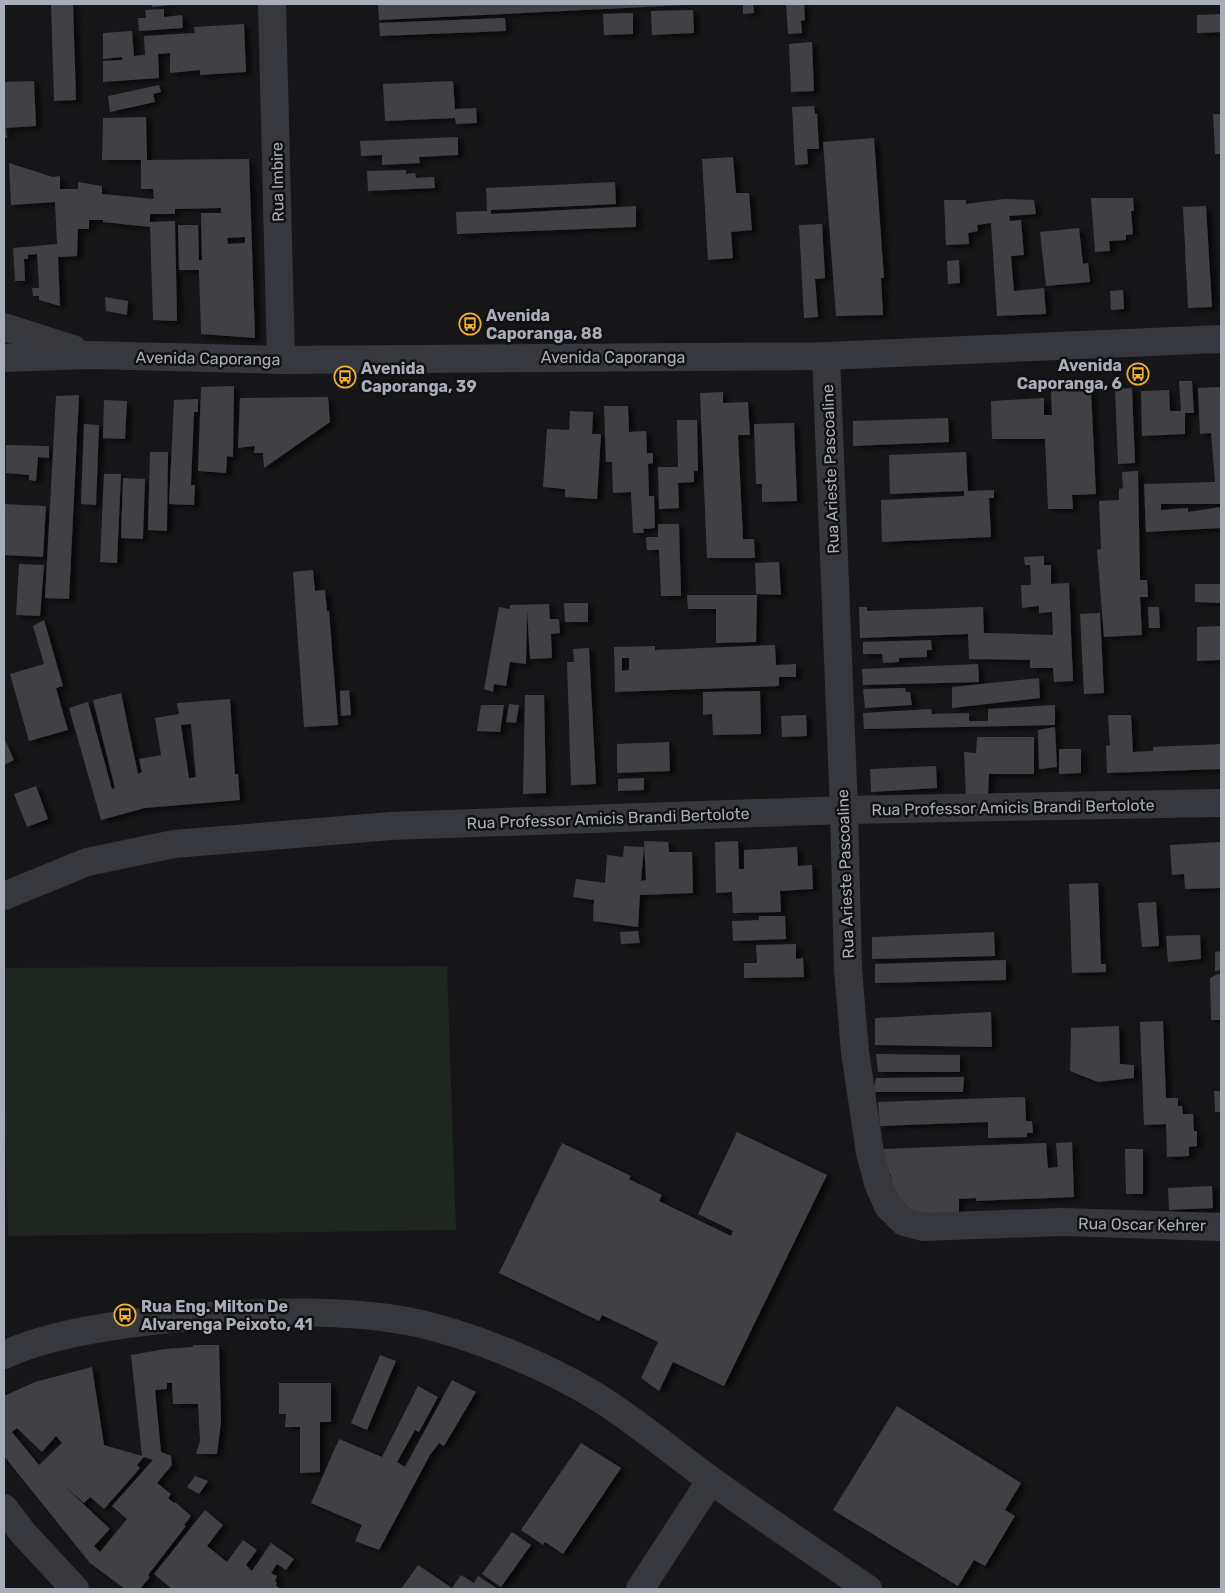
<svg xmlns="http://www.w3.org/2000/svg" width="1225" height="1593" viewBox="0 0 1225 1593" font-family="Rubik,sans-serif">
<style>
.green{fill:#1e261f}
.building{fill:#404145;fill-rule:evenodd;filter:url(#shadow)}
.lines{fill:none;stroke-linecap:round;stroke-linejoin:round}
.street{stroke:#37383d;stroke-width:28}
.labels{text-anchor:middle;stroke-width:5;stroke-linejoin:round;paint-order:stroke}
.street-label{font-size:16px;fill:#a8adb8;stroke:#111113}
.poi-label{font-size:16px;font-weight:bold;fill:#a8adb8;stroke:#111113;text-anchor:start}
</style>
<defs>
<filter id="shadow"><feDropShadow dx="5.5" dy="3" stdDeviation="2.5" flood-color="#0009"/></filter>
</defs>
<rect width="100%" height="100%" fill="#161618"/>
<path class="green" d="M447,966L456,1230L8,1236L4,1079V968Z"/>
<g class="building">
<path d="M51,4H73L76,100L54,101Z"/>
<path d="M151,4H170V5L152,7Z"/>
<path d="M378,4H685V5L379,20Z"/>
<path d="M743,4H753L754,13L743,14Z"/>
<path d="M786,4H804L805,20L801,21L802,33L788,34Z"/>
<path d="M164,9V17L182,15L183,28L139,31L138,18H146L145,10Z"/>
<path d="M693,10L694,33L652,35L651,11Z"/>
<path d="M633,13V34L604,35L603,14Z"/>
<path d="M1221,14V32L1197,33V15Z"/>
<path d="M505,18L506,31L380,36L379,23Z"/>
<path d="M244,24L246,72L200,75V70L170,73V53L158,54L159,78L103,82V61L122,60V57L103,59V33L132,31L134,56L145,55L144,36L195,33L194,27Z"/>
<path d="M812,42L814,91L791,92L789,44Z"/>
<path d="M34,81L36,126L6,128L7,138H4V82Z"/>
<path d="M453,81L455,109L476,108L477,123L456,124L455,118L385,121L383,84Z"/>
<path d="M159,85L161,92L153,94L155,102L110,112L108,96Z"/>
<path d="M814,106L815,114L817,113L819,149H807L808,164L795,165L792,107Z"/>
<path d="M1213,114H1221V154H1215Z"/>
<path d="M146,117L147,160L249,159L255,338L201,334L199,270H179L178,225H198L199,260H202L201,213H221V208L175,209V214H150V222L175,221L177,321L153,320L150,227L103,222V220H89V229H78L77,256L58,257L60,306L39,300V296H33L32,288H39L37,254L28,255V259H24L25,281H15L13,248L57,244L55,202L11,205L9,163L53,177L60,176V189H78V182L102,186V194L154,199L153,189H141V160H102L103,118ZM245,237V243L228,244L227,238Z"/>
<path d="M458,137V155L419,157L420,163L382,165V155L361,156L360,141Z"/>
<path d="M874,138L884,278H881L883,315L836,316L823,142Z"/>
<path d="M733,157L736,193H749L752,230L731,232L733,258L708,260L702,159Z"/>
<path d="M406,170V174L415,173L416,178L434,177L435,188L368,191L367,171Z"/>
<path d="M615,182L616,204L491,210V214L636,206V227L457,234L456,212L487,211L486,188Z"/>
<path d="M1091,198H1133L1134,211H1131L1133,234L1126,235V240L1109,241L1110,251L1095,252Z"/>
<path d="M1004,199L1034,200L1036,214L1009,216L1010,221L1021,220L1024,255L1011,256L1014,291L1044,288L1046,314L997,316L991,223L977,225L978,231L968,233L969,244L946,245L944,200H966V204Z"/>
<path d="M1206,206L1212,307L1188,308L1183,207Z"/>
<path d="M822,224L825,278L815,279L818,317L804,318L799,225Z"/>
<path d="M1079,228L1083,264L1088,263L1090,282L1046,286L1040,232Z"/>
<path d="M959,260L960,283L948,284L947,261Z"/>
<path d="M1123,290L1124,309L1111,310L1110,291Z"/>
<path d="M105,297L128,301L127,315L106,311Z"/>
<path d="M1179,381H1192L1194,413H1185V434L1142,436L1141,391L1169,390L1170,411H1181Z"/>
<path d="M234,386L233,457L227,456L226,473L198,471L201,387Z"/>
<path d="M1221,387V504H1161V510L1188,508V512L1221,507V528L1146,532L1144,484L1215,482L1211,433L1200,434L1198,388Z"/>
<path d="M1132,388L1135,463L1118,464L1115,389Z"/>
<path d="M1091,390L1096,494L1072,495L1073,509H1048L1045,439H992L991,401L1044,398V415H1052L1051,391Z"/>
<path d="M723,392V403L748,402L750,435H738L743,539H754L755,558H707L700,393Z"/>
<path d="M79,395L69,599L45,598L56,396Z"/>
<path d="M328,397L330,422L264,468L263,453H254L255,446L238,448L240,398Z"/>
<path d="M198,399V412H194L191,485H195L194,505L169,504L174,400Z"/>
<path d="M104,400L127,401L125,439L103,438Z"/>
<path d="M604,406H628L629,432L646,431L647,453H653V463L648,464L649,496H654L655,528L643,529L644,533H633L631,492L613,493L612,462H606Z"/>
<path d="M570,411L593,412L592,434H601L597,499L565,497V489L543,487L547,429L569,430Z"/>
<path d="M948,418L949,442L853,446V421Z"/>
<path d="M677,420H697L698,471H694V482L678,483L679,508L659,509L658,467H678Z"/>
<path d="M794,423L797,501L762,502V484H756L754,424Z"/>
<path d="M84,424L99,425L96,505L81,504Z"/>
<path d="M6,445L49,446V458L38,457L36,481L29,480V475L6,473Z"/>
<path d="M150,452H168L167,531L148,530Z"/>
<path d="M966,452L968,491L994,490V498H989L991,537L882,542L881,500L964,496V491L890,494L889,455Z"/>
<path d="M1138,471L1140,580H1147L1148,597H1140L1142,635L1104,637L1097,550L1101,549L1099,501L1119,500V489L1123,488L1122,472Z"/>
<path d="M104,474H121L117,563L100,562Z"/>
<path d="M123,478L145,479L143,539L121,538Z"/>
<path d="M4,504L46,506L43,557L4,555Z"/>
<path d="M658,524H679L681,596H661L659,550H647L646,537H658Z"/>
<path d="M1044,556V565H1051V584L1069,583L1073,681L1054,682L1053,668H1030V660L969,659L968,634L860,638L859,607H867V611L983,607L984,633L1053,635L1052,612L1039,613V606L1022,608L1021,585H1031L1030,565H1025L1024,557Z"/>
<path d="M779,562L781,595L756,594L755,563Z"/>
<path d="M19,564L44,565L40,616L16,615Z"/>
<path d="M313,570L315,591L325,590L327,611H329L338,725L304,727L293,572Z"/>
<path d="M1195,584H1221V603L1195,602Z"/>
<path d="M687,595H757L756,642L716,643V609H688Z"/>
<path d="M564,603H588V622H565Z"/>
<path d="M549,604L550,619H559L560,633L551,634L552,658L530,659L527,609L526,664L510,662L506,686L494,684L493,692L484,689L499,607L510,609V605Z"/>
<path d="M1148,607H1159L1160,628H1149Z"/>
<path d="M1100,613L1104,693L1084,694L1080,614Z"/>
<path d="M44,620L63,686L56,688L68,730L29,741L10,674L44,664L33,626Z"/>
<path d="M1221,626V660L1197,661V627Z"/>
<path d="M931,640L932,650H927V657L899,658V662L883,663L882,654H863V642Z"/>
<path d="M775,645L776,665L796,664V677H779V686L615,692L614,647L655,646V650ZM622,658H629V670L622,671Z"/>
<path d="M589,648L596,784L571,785L567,662H574L573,649Z"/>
<path d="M978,664L979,682L863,685L862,669Z"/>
<path d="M1039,678L1040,698L952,708V687Z"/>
<path d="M905,688L906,692H910L912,705L865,708L863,689Z"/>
<path d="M349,690L351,715L341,716L340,691Z"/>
<path d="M760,691L761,734L713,735L712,714L703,715V692Z"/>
<path d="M121,693L138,774L142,772L139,759L161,755L155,718L179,714L177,703L230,699L235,774H238L240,800L145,808L101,820L69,708L88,702L112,789L115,788L93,700ZM191,724L196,777L189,778L181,725Z"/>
<path d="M525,695H544L546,793L523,794Z"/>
<path d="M509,704L519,705L516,723L506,722Z"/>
<path d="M481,705H504L500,732L477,731Z"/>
<path d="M1055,705V725L864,729L863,713L931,709L932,714L969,713V721H988V709Z"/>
<path d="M806,715L807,736L782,737L781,716Z"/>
<path d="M1108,715H1131L1133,752L1153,751V747L1221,744V769L1107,773L1106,746L1110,745Z"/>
<path d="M1055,727L1057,767L1039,769L1038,730Z"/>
<path d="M977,737H1034V774H989L988,795L966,797L964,752L976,753Z"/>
<path d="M4,738L14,760L4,765Z"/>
<path d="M669,742L670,771L617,773V744Z"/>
<path d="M1059,749H1081V773L1059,774Z"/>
<path d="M936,766L937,788L871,792L870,769Z"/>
<path d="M644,778V790L618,791V779Z"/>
<path d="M36,786L48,819L27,827L14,794Z"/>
<path d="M644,841L668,842L669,852H692L693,893L640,895L638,927L593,921L594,900L573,897L576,879L605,883L607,855L623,857L624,846L644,847L641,881L646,880Z"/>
<path d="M738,841L739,869H744V850L797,847L798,866L812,865L813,889L780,891L781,912L733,913L732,892L716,893L715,842Z"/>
<path d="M1221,842V888L1185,889L1184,874L1172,875L1170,845Z"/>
<path d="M1098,883L1101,964H1106V972L1072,973L1069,884Z"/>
<path d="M1156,902L1159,946L1142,947L1138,903Z"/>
<path d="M759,916H785L786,939L733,941L732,921L759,920Z"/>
<path d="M638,931L640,943L621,944L620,932Z"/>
<path d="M994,932L995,956L872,959V937Z"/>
<path d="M1200,935L1201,959L1168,962L1166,936Z"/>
<path d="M796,944V959L803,958L804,977L744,978V963H757L756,945Z"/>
<path d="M1221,951V970L1215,971V952Z"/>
<path d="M1006,960V980L875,983V964Z"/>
<path d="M1218,974H1221V1020H1211L1210,978Z"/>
<path d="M991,1012L992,1047L875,1045V1018Z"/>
<path d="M1163,1021L1166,1098H1178V1106H1182L1183,1114H1193L1194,1131H1197V1146L1189,1147V1156L1167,1157L1166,1124L1144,1125L1140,1022Z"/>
<path d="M1119,1026L1120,1064L1134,1065V1078L1098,1082L1070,1071L1071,1028Z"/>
<path d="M876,1054L960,1055V1072H878Z"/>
<path d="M964,1077L963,1092H873L876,1078Z"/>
<path d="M1214,1091H1221V1112H1215Z"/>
<path d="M1025,1097L1026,1121H1032L1033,1133H1027V1137L988,1138V1122L880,1126L878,1102Z"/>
<path d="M737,1132L827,1175L724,1386L673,1362L659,1391L641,1378L658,1342L602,1315L599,1321L499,1273L562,1143L631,1176L629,1179L662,1195L659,1201L731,1236L733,1231L698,1214Z"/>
<path d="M1072,1142L1074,1197L976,1201V1198L959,1199V1217H920L893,1199L891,1174H883L881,1149L1046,1143L1048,1168L1058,1167L1056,1143Z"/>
<path d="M1125,1149H1143V1194H1126Z"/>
<path d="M1212,1186L1213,1208L1169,1210L1168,1188Z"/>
<path d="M193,1345H219L221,1422L217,1454H196L200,1441L198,1404H173L172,1383H167V1389L155,1390L161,1452L171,1456L172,1465L157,1483L171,1494L168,1498L174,1503L175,1502L191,1516L184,1525L186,1526L148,1575L150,1577L140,1589H125L90,1563L4,1456V1396L35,1382L92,1367L104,1445L142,1456L131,1355L165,1349L193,1347ZM17,1428L42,1452L56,1436L62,1443L39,1465L12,1432ZM144,1457L153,1460L112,1506L127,1519L100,1552L94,1546L110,1529L63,1485L84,1503L90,1497L104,1509L140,1468L137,1465Z"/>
<path d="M380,1355L396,1361L367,1430L351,1423Z"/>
<path d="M452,1380L476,1392L444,1446L439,1443L430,1455L379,1550L355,1541L362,1525L311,1503L339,1439L382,1457L418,1386L438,1397L419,1432L415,1430L397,1462L405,1467Z"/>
<path d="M279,1383H331V1422H320V1472L300,1473V1427H285L286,1414H279Z"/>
<path d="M897,1406L1021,1483L1005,1510L1015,1516L985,1566L974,1560L958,1586L833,1510Z"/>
<path d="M581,1443L621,1468L563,1554L545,1542L543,1545L521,1530Z"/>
<path d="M195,1476L208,1481L199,1494L187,1487Z"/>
<path d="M205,1510L223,1525L207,1546L227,1562L243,1540L257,1550L246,1565L252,1571L271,1543L294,1559L286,1570L277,1564L271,1573L277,1576L275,1581L277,1583L276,1586L281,1589H172L154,1574Z"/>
<path d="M512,1532L531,1545L501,1587L482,1574Z"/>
<path d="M418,1565L452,1588L461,1575L474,1583L478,1576L498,1589H401Z"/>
</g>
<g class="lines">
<g class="street">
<path d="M272,4L281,360"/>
<path d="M4,327L73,349"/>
<path d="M826,356L844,810L848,969L855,1052L870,1153L878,1183L888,1206L904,1222L923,1227L1062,1222L1221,1227"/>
<path d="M4,358L91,355L281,360L826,356L1221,339"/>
<path d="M4,896L87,862L174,844L391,826L844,810L1221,803"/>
<path d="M4,1355C57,1330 149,1320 208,1316C275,1312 341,1309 407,1321C469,1333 552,1368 605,1402C642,1426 676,1455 712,1481C763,1518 816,1553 868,1589"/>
<path d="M4,1508L23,1533L75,1589"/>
<path d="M640,1589L711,1480"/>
</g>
</g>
<defs>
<g id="bus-ring" transform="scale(1.125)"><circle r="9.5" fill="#111113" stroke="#f2b134" stroke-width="1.5"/><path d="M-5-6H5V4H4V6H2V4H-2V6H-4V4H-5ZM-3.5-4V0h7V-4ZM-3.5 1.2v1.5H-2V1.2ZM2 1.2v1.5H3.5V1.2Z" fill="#f2b134"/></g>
</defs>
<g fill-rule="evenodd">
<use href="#bus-ring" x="470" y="324"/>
<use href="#bus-ring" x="1138" y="374"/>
<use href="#bus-ring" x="345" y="377"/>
<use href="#bus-ring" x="125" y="1315"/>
</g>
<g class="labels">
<g class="street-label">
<text transform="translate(277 182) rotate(-91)" y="6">Rua Imbire</text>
<text x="613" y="363">Avenida Caporanga</text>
<text transform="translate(208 358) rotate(1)" y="6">Avenida Caporanga</text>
<text transform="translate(830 469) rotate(-92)" y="6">Rua Arieste Pascoaline</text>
<text transform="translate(1013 807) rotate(-1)" y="6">Rua Professor Amicis Brandi Bertolote</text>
<text transform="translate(608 818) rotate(-2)" y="6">Rua Professor Amicis Brandi Bertolote</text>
<text transform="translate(845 874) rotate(-92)" y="6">Rua Arieste Pascoaline</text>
<text transform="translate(1142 1224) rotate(1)" y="6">Rua Oscar Kehrer</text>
</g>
<g class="poi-label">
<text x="486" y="321">Avenida<tspan x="486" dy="18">Caporanga, 88</tspan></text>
<text x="1122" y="371" text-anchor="end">Avenida<tspan x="1122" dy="18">Caporanga, 6</tspan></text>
<text x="361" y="374">Avenida<tspan x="361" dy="18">Caporanga, 39</tspan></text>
<text x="141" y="1312">Rua Eng. Milton De<tspan x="141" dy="18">Alvarenga Peixoto, 41</tspan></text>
</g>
</g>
<rect width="1225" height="1593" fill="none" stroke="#a8adb8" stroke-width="10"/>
</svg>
